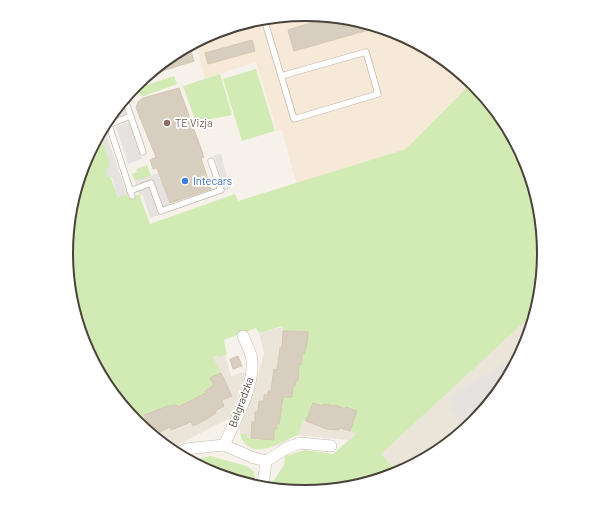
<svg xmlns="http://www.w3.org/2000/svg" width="611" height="507" viewBox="0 0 611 507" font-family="Barlow,sans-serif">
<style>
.residential{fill:#eae4d9}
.commercial{fill:#f7e9d7}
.green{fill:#d2eab4}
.parking{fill:#e5e2df}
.building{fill:#d8cec0;stroke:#d3c6b3}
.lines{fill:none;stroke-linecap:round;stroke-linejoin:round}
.lane-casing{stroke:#c2baad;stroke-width:7}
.street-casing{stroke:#c2baad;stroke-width:12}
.lane{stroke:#fff;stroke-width:5.5}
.street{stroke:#fff;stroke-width:11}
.education-dot{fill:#8d6e63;stroke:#fff;stroke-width:1.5}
.shop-dot{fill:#3f7fe0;stroke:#fff;stroke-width:1.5}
.labels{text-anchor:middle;stroke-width:3.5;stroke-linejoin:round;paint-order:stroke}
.education-label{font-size:11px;fill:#785e54;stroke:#fff;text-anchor:start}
.shop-label{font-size:11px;fill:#366cbe;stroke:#fff;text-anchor:start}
.street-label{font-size:11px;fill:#4a4339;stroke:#fff}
.rim{fill:none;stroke:#4a4339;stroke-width:2}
</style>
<rect width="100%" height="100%" fill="#f6f2eb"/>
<g class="residential">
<path d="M533,314L527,345L475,423L399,474L381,454Z"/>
<path d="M294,324L362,360L357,433L348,440L297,435L279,445L268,448L256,449L248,447L244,443L240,434V427L253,394L264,353L259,333Z"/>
<path d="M217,354L219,357L225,356L231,376L244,372L246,378L230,418L173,447L136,423L146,392Z"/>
</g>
<path class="commercial" d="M306,14L397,32L472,82L406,149L296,183L282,130L277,131L256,62L205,79L196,44L214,32Z"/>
<g class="green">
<path d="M256,69L275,131L242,141L223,79Z"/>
<path d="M220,74L232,115L196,122L183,86Z"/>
<path d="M174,76L177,84L141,97L138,88Z"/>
<path d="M472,82L475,84L527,162L545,254L533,314L381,454L399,474L305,493L270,486L284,465L285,456L305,450L333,454L357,433L350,431L357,411L346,409V407L345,409L341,407V409L335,405L334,407L324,404L323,406L319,405L318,406L313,403L306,421L303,420L298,435C278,442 251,464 240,434H247V438L274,440L272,429H277V424H279L278,408H283L281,397H292L291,386H295L296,381H298L297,364H301L300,359L307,332L283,331V326L259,333L256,328L224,340L227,355L219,357L217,355L213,357L221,373L211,378L214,386L205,391L206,393L189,406L187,402L178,408L176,405L157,414L155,410L144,414L152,433L136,423L84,345L66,253L84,162L101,136L110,162V176L118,197L127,194L129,198L139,194L150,224L235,194L238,201L406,149Z"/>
<path d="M147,165L151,176L135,181L132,174L137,172L136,169Z"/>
<path d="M210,456L247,466L254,472L255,483L232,478L231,475C217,481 203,467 192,460Z"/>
</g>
<g class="parking">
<path d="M123,104L126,114L114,118Z"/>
<path d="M129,122L142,159L128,164L116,127Z"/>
<path d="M105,131L127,194L118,197L112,178L107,176L105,170L109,166L110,162L101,136Z"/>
<path d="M221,154L230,189L224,191L214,155Z"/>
<path d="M159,173L172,211L150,218L143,196L139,194L135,181Z"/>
<path d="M522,352L475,423L465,429L448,409L453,405L448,398Z"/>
</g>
<g class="building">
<path d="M327,18L375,28L294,51L288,30Z"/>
<path d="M252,40L255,51L208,64L205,53Z"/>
<path d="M190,48L194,61L159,72L158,70Z"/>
<path d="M179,88L204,157L201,158L211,189L170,203L157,168L153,169L150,160L156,157L136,108L138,102L143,98Z"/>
<path d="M283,331L308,332L307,343L304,354H302L301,365L299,364L298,381H296L295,386H293L292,397H283L279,424H276L277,429H274V440L251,438L252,422H255V412H258L259,401H264V395H268V391H271L274,369L277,370L280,348H282Z"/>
<path d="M238,356L242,366L233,369L230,359Z"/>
<path d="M221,373L232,396L222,400L224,406L215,411L216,413L207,419L193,426L191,422L171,430L170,427L160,432L159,430L153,433L144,415L168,406L177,405L178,407L206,393L205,391L214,385L210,378Z"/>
<path d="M313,403L323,406L324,404L335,406V405L345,409L346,407L357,411L350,431L340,428L339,430L327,429L306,421Z"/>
</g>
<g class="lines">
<g class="lane-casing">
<g id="lane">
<path d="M265,22L294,119L378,94L366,52L281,76"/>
<path d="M125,100L143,152"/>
<path d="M110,124L131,116"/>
<path d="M109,125L132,196"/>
<path d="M130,191L151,183L161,211L221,190L211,161"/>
</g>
</g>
<g class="street-casing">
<g id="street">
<path d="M224,445C236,419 254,388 252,360C251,352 246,343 243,336"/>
<path d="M179,452L186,449L224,445L251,457L266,461L287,448L300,443L331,446"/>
<path d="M262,484L264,477L266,461"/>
</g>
</g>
<use href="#lane" class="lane"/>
<use href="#street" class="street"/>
</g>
<circle class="education-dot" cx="167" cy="123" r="4"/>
<circle class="shop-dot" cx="185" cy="181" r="4"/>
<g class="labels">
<g class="education-label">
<text x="175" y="127">TE Vizja</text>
</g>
<g class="shop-label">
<text x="193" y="185">Intecars</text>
</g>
<g class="street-label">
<text transform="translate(241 402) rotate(-70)" y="4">Belgradzka</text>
</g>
</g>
<path d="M0 0H611V507H0ZM73 253a232 232 0 1 1 464 0a232 232 0 1 1-464 0Z" fill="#fff" fill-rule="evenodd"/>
<path class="rim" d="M73 253a232 232 0 1 1 464 0a232 232 0 1 1-464 0Z"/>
</svg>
